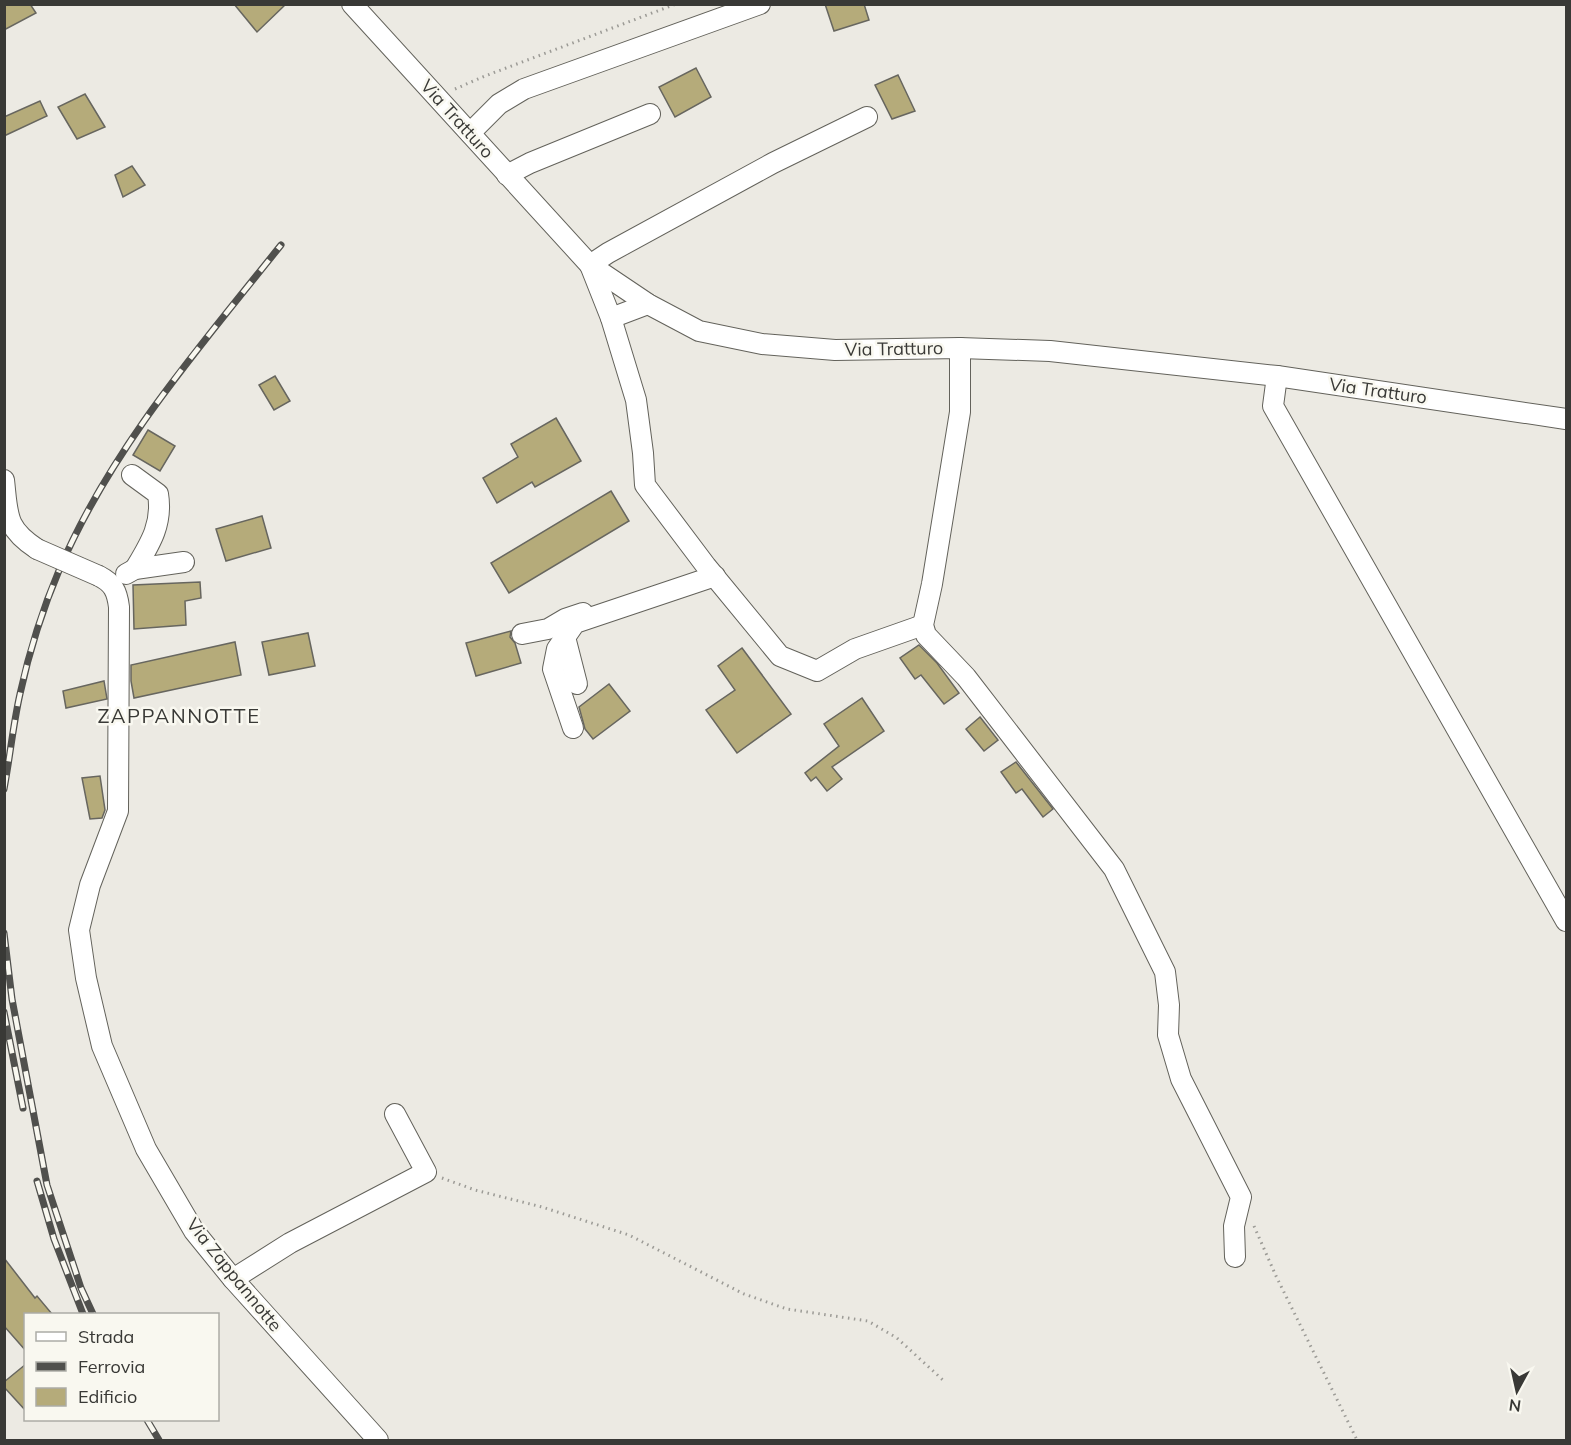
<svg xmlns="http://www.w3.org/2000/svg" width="1571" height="1445" viewBox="0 0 1571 1445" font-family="Mulish,sans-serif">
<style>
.building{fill:#b5ab7a;stroke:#67665f;stroke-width:1.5}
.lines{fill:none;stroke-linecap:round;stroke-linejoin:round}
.minor-casing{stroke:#63625b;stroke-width:22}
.path{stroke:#9c9b96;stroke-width:3;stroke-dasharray:1.5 4.5;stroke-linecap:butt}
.minor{stroke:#fff;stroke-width:20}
.rail-casing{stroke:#50504d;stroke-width:7}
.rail{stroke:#f9f8f0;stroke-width:4.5;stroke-dasharray:14;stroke-linecap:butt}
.minor-bridge-casing{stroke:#63625b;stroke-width:22;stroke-linecap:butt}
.minor-bridge{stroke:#fff;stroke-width:20}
.labels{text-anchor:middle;stroke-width:5;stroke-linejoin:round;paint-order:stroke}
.street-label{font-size:18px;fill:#393936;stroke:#f9f8f0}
.neighbourhood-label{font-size:20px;letter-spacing:1.5px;fill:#393936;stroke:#f9f8f0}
</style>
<rect width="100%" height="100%" fill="#eceae3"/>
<g class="building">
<path d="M4,4H30L36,13L4,30Z"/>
<path d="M234,4H286L257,32Z"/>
<path d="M825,4H864L869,20L834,31Z"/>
<path d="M696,68L711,97L675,117L659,87Z"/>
<path d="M898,75L915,111L892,119L875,85Z"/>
<path d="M85,94L105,127L77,139L58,107Z"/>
<path d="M40,101L47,116L4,136V117Z"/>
<path d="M132,166L145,185L123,197L115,175Z"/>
<path d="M275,376L290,401L274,410L259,385Z"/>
<path d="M556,418L581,461L535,487L532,482L497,503L483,478L518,457L511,444Z"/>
<path d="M148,430L175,446L160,471L133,455Z"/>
<path d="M611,491L629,521L509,593L491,563Z"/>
<path d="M262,516L271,548L226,561L216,529Z"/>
<path d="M200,582L201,598L185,601L186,625L134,629L133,585Z"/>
<path d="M511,631L510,637L515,643L521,663L476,676L466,643Z"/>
<path d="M308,633L315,666L269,675L262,642Z"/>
<path d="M235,642L241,675L134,698L131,681V665Z"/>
<path d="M919,645L937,663L959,693L944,704L921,675L915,679L900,658Z"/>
<path d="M742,648L791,714L737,753L706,710L735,690L718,666Z"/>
<path d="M104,681L107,699L66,708L63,691Z"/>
<path d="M609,684L630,711L593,739L585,729L579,707Z"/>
<path d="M862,698L884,731L832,767L842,779L827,791L816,777L811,781L805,773L839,746L824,724Z"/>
<path d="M980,717L998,740L984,751L966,729Z"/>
<path d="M1016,762L1053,809L1043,817L1022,789L1016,793L1001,772Z"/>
<path d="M100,776L105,810L102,818L90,819L82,778Z"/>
<path d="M4,1258L35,1298L37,1296L52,1314H26V1351L4,1326Z"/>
<path d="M26,1364V1411L4,1387V1382Z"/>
</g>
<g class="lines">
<g class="minor-casing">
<g id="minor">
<path d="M352,4L590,265L648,304L699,331L762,344L835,350L960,348L1050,351L1277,376L1566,419"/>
<path d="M867,117L773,163L608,253L590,265L611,318L636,400L643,453L645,485L706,566L780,656L817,671L855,649L923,625"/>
<path d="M470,133L499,104L524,89L760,4"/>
<path d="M507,175L530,163L650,114"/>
<path d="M611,318L648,304"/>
<path d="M960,348V412L932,584L923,625L926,635L966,677L1114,869L1165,972L1169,1005L1168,1035L1181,1079L1241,1197L1234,1226L1235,1257"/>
<path d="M1277,376L1273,406L1566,921"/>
<path d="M132,475L158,494C163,524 150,544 135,569"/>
<path d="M4,480C8,515 5,528 37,549"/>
<path d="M126,574L135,569L184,562"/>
<path d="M99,576C113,583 117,591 119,607L118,811L90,885L79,930L86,978L102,1046L146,1149L194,1231L233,1279L378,1440"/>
<path d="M522,634L548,629L565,619L583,613"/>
<path d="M565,637L577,684"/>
<path d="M573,728L553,669L557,649L575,623L715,576"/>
<path d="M233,1279L290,1243L426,1172L395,1114"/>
</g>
</g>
<g class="path">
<path d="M455,89L485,76L676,4"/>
<path d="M442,1178L475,1190L542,1207L629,1235L744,1294L787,1309L868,1321L897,1338L944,1381"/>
<path d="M1254,1226L1276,1276L1357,1440"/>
</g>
<use href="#minor" class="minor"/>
<g class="rail-casing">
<g id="rail">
<path d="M4,789C10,757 13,725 20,694C29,652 43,608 60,568C112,447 199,348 281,245"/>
<path d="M4,933L12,999L47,1185L81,1288L93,1314"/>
<path d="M4,1012L23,1108"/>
<path d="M37,1181L54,1239L83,1314"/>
<path d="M147,1420L159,1440"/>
</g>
</g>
<use href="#rail" class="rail"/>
<g class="minor-bridge-casing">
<path id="minor-bridge" d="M37,549L99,576"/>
</g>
<use href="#minor-bridge" class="minor-bridge"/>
</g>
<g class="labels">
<g class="street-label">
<text transform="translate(457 119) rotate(48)" y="6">Via Tratturo</text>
<text transform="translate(894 349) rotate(-1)" y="6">Via Tratturo</text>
<text transform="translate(1378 391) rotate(8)" y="6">Via Tratturo</text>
<text transform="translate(234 1275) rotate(51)" y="6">Via Zappannotte</text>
</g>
<g class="neighbourhood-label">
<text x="179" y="723">ZAPPANNOTTE</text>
</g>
</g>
<rect width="1571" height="1445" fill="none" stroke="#393936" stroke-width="12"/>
<rect x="24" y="1313" width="195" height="108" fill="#f9f8f0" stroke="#acaca6" stroke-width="1.5"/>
<rect x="36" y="1332" width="30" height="9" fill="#ffffff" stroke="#acaca6" stroke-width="1.5"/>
<text x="78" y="1343" font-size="18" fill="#393936">Strada</text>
<rect x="36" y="1362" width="30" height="9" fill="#50504d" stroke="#acaca6" stroke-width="1.5"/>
<text x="78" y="1373" font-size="18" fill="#393936">Ferrovia</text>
<rect x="36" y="1388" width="30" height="18" fill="#b5ab7a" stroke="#acaca6" stroke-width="1.5"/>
<text x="78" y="1403" font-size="18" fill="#393936">Edificio</text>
<g transform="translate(1517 1391) rotate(188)" stroke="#f9f8f0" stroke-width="4.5" paint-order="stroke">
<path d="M0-4.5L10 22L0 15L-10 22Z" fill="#393936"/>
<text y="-9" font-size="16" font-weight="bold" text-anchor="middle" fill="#393936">N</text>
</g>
</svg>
